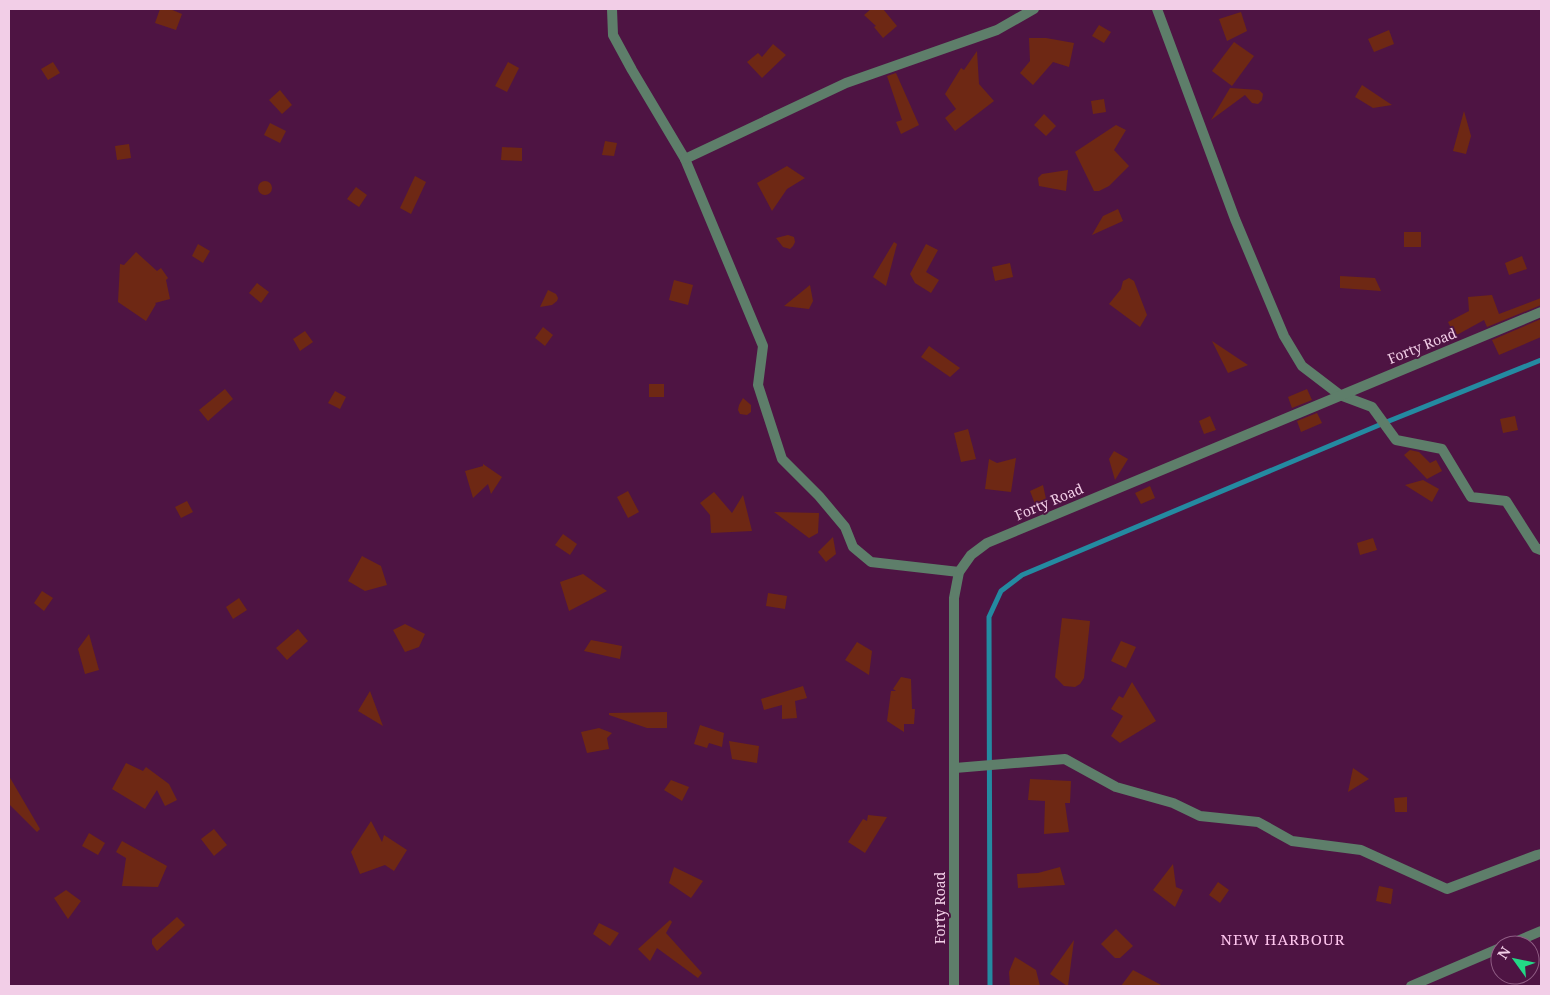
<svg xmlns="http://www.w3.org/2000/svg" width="1550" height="995" viewBox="0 0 1550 995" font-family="'Noto Serif',serif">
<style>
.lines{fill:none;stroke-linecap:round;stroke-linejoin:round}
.stream{stroke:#248aa1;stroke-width:5}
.building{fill:#6e2814}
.street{stroke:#5e7e6a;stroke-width:10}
.labels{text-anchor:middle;stroke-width:4;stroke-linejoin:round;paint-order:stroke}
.street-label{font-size:14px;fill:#f2cee7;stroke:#4e1443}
.neighbourhood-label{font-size:15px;letter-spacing:1px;fill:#fec5ee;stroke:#4e1443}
</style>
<rect width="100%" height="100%" fill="#4e1443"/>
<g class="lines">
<path class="stream" d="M990,986L989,617L1001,591L1022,575L1384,423L1541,360"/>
</g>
<g class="building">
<path d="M160,9H170L182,14L176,30L155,23Z"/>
<path d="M871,9H883L897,26L883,38L874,27L876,26L864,15Z"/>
<path d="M1241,12L1247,31L1227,41L1219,19Z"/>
<path d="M1099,25L1111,32L1104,43L1092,36Z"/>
<path d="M1389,30L1394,44L1374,52L1368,39Z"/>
<path d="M1029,38H1046L1074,43L1069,67L1053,62L1033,85L1020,73L1030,61Z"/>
<path d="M1234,42L1254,56L1232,86L1212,71Z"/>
<path d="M773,44L786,55L762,78L747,62L758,53L762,57Z"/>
<path d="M977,51L979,84L994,101L955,131L945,118L956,109L945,94L961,68L964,70Z"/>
<path d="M53,62L60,73L48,80L41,69Z"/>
<path d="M508,62L519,68L507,92L495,86Z"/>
<path d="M896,73L919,125L901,134L896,122L902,120L887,76Z"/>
<path d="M1362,85L1392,105L1373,108L1355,97Z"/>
<path d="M1230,88L1259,90L1263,94L1262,100L1258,104L1252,103L1245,95L1211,120Z"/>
<path d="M280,90L292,105L282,114L269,100Z"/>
<path d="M1104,99L1106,112L1093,114L1091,101Z"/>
<path d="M1464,111L1471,136L1466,154L1453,151Z"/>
<path d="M1044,114L1056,126L1046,136L1034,125Z"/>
<path d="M270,123L286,131L280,143L264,135Z"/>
<path d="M1116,125L1126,130L1114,150L1129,166L1109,186L1099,191H1094L1075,152Z"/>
<path d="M605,141L617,143L614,156L602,155Z"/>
<path d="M129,144L131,158L117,160L115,146Z"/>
<path d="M502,147L522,148V161L501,160Z"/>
<path d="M787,166L805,178L787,189L772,211L757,183Z"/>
<path d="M1068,170L1066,191L1039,186L1038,178L1042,174Z"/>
<path d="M415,176L426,182L411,214L400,208Z"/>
<circle cx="265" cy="188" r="7"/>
<path d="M356,187L367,195L359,207L347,199Z"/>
<path d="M1118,209L1123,221L1092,235L1103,216Z"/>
<rect x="1404" y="232" width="17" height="15"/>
<path d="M788,235L794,237L795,242L793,246L790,249L783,247L776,238Z"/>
<path d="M894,242L897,244L886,286L873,277Z"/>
<path d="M198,244L210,251L203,263L192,256Z"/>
<path d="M926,244L938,250L926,272L939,280L931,293L915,283L910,274Z"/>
<path d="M136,252L157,271L161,268L168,278L166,280L170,299L155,303L156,304L146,321L118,302L120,264L124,265Z"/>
<path d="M1522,256L1527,269L1509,275L1505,263Z"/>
<path d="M1010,263L1013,277L995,281L992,267Z"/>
<path d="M1340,276L1375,278L1381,291L1340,288Z"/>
<path d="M1129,278L1134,281L1147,315L1140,327L1109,304L1121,289L1123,281Z"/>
<path d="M674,280L693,285L688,305L669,300Z"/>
<path d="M257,283L269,292L261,303L249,293Z"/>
<path d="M810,285L813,301L809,309L784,306Z"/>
<path d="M548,290L556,294L558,298L557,301L552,305L540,307Z"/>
<path d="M1492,295L1499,314L1541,298V305L1487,327L1484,320L1455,336L1448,322L1469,311L1468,297Z"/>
<path d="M1541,319V337L1499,355L1492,340Z"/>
<path d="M543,327L553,335L545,346L535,338Z"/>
<path d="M305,331L313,342L300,351L293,339Z"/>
<path d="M1212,341L1248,365L1228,373Z"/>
<path d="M929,346L960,368L950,377L921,357Z"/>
<rect x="649" y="384" width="15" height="13"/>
<path d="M225,389L233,399L208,421L199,410Z"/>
<path d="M1307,389L1312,400L1292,408L1288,397Z"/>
<path d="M335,391L346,397L340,409L328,403Z"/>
<path d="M743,398L751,405V412L747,415L740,414L738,410L739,405Z"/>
<path d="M1317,413L1322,423L1301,432L1297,421Z"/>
<path d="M1210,416L1216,430L1204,434L1199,421Z"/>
<path d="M1515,416L1518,430L1503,433L1500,419Z"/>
<path d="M968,429L976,459L961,462L954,433Z"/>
<path d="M1410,450L1419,452L1430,463L1436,460L1442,471L1427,479L1404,455Z"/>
<path d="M1114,451L1128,459L1115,480L1109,459Z"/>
<path d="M1016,458L1011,492L985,489L989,459L997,463Z"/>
<path d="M483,464L502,477L491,494L488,484L473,498L465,471L483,466Z"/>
<path d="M1423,480L1439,489L1432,502L1405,485Z"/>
<path d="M1043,485L1046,499L1035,504L1030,491Z"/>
<path d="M1150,486L1155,498L1141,504L1135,493Z"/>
<path d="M628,491L639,512L628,518L617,497Z"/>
<path d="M714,492L732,513L743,495L752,531L711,533L710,515L700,503Z"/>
<path d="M187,501L193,512L181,518L175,507Z"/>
<path d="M774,512L819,513L818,533L809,538Z"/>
<path d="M563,534L577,544L570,555L555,545Z"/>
<path d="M833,537L836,554L826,562L818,552Z"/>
<path d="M1373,538L1377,550L1360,555L1357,543Z"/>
<path d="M362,556L381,566L387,585L365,591L348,581Z"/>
<path d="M583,574L607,591L569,611L560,582Z"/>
<path d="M42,591L53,598L44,611L34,603Z"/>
<path d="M768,593L787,596L785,609L766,606Z"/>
<path d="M239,598L247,610L233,619L226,607Z"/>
<path d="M1062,618L1090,621L1084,678L1080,684L1075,687L1064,686L1055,677Z"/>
<path d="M405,624L425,634L419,647L405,652L393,630Z"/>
<path d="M298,629L308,641L287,660L276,648Z"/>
<path d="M89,634L99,670L85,674L78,649Z"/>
<path d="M591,640L622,646L620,659L584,651Z"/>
<path d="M1121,641L1136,647L1126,668L1111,661Z"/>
<path d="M857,642L872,651L869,675L845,660Z"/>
<path d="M901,677L911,679L912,709H915L914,724H904V732L887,721L891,691H896L893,689Z"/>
<path d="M1132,682L1156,721L1120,743L1111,736L1123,716L1111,709L1119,696L1123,698Z"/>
<path d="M803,686L807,698L795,701L797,718L782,719V705L764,710L761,699Z"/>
<path d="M370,691L383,726L358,711Z"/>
<path d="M667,712V728H647L609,715V713Z"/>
<path d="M700,725L724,733L722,747L709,743L707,748L694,744Z"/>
<path d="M599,728L612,733L607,738L609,749L587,753L581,732Z"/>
<path d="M729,741L759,746L757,763L732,759Z"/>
<path d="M126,763L143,771L146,767L169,784L177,800L165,806L157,790L145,809L112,789Z"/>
<path d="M1353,768L1369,779L1348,792Z"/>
<path d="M9,776L40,829L37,832L9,804Z"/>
<path d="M1030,779L1071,781L1070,803H1065L1069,832L1044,834L1045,801L1028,800Z"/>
<path d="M671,780L689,787L682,801L664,790Z"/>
<path d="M1407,797V812H1395L1394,798Z"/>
<path d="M868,815L887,817L865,853L848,842L863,819L867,821Z"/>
<path d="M371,821L382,842L384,835L407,850L394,871L385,865L360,874L351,852Z"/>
<path d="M214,829L227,845L214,856L201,839Z"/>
<path d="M89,833L105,843L98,855L82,846Z"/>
<path d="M122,841L167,866L158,887L122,886L126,858L116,852Z"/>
<path d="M1173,864L1176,887L1183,890L1175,907L1153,890Z"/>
<path d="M674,867L703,881L691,898L669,883Z"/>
<path d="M1060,867L1065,885L1018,888L1017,874L1038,873Z"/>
<path d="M1218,882L1229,890L1220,903L1209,895Z"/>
<path d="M1379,886L1393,889L1391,904L1376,901Z"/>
<path d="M66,890L81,901L68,919L54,898Z"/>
<path d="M177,917L185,925L157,951L152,944V939Z"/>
<path d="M670,920L672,922L666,933L702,973L698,978L657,948L650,961L638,949Z"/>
<path d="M599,923L619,933L610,946L593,934Z"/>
<path d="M1116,929L1133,946L1120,958H1115L1101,944Z"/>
<path d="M1074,940L1068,986H1067L1050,974Z"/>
<path d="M1015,957L1036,970L1040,986H1010L1009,972Z"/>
<path d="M1133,970L1163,986H1121Z"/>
</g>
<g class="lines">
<g class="street">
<path d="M612,9L613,35L632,70L685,159L763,346L758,385L782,459L819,496L845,527L853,547L871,562L959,572"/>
<path d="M1157,9L1235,219L1284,336L1302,366L1340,395L1372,407L1396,440L1442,449L1471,497L1506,501L1536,548L1541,550"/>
<path d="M685,159L846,83L997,30L1034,9"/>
<path d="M955,768L1065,759L1116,787L1173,803L1200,816L1258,822L1292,841L1361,850L1447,889L1537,855L1541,854"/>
<path d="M1508,945L1541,931"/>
<path d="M954,986V598L959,572L971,555L987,543L1541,312"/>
<path d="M1411,986L1500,948"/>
</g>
</g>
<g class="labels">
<g class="street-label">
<text transform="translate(1422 346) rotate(-22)" y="5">Forty Road</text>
<text transform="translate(1049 502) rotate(-23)" y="5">Forty Road</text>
<text transform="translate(940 908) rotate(-90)" y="5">Forty Road</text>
</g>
<g class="neighbourhood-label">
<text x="1283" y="945">NEW HARBOUR</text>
</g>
</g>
<rect width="1550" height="995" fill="none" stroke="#f2cee7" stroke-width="20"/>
<g transform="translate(1515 960) rotate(303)"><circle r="24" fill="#4e1443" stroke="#905e85"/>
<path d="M0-4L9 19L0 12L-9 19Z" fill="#23d886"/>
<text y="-8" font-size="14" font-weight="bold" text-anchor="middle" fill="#f2cee7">N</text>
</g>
</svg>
